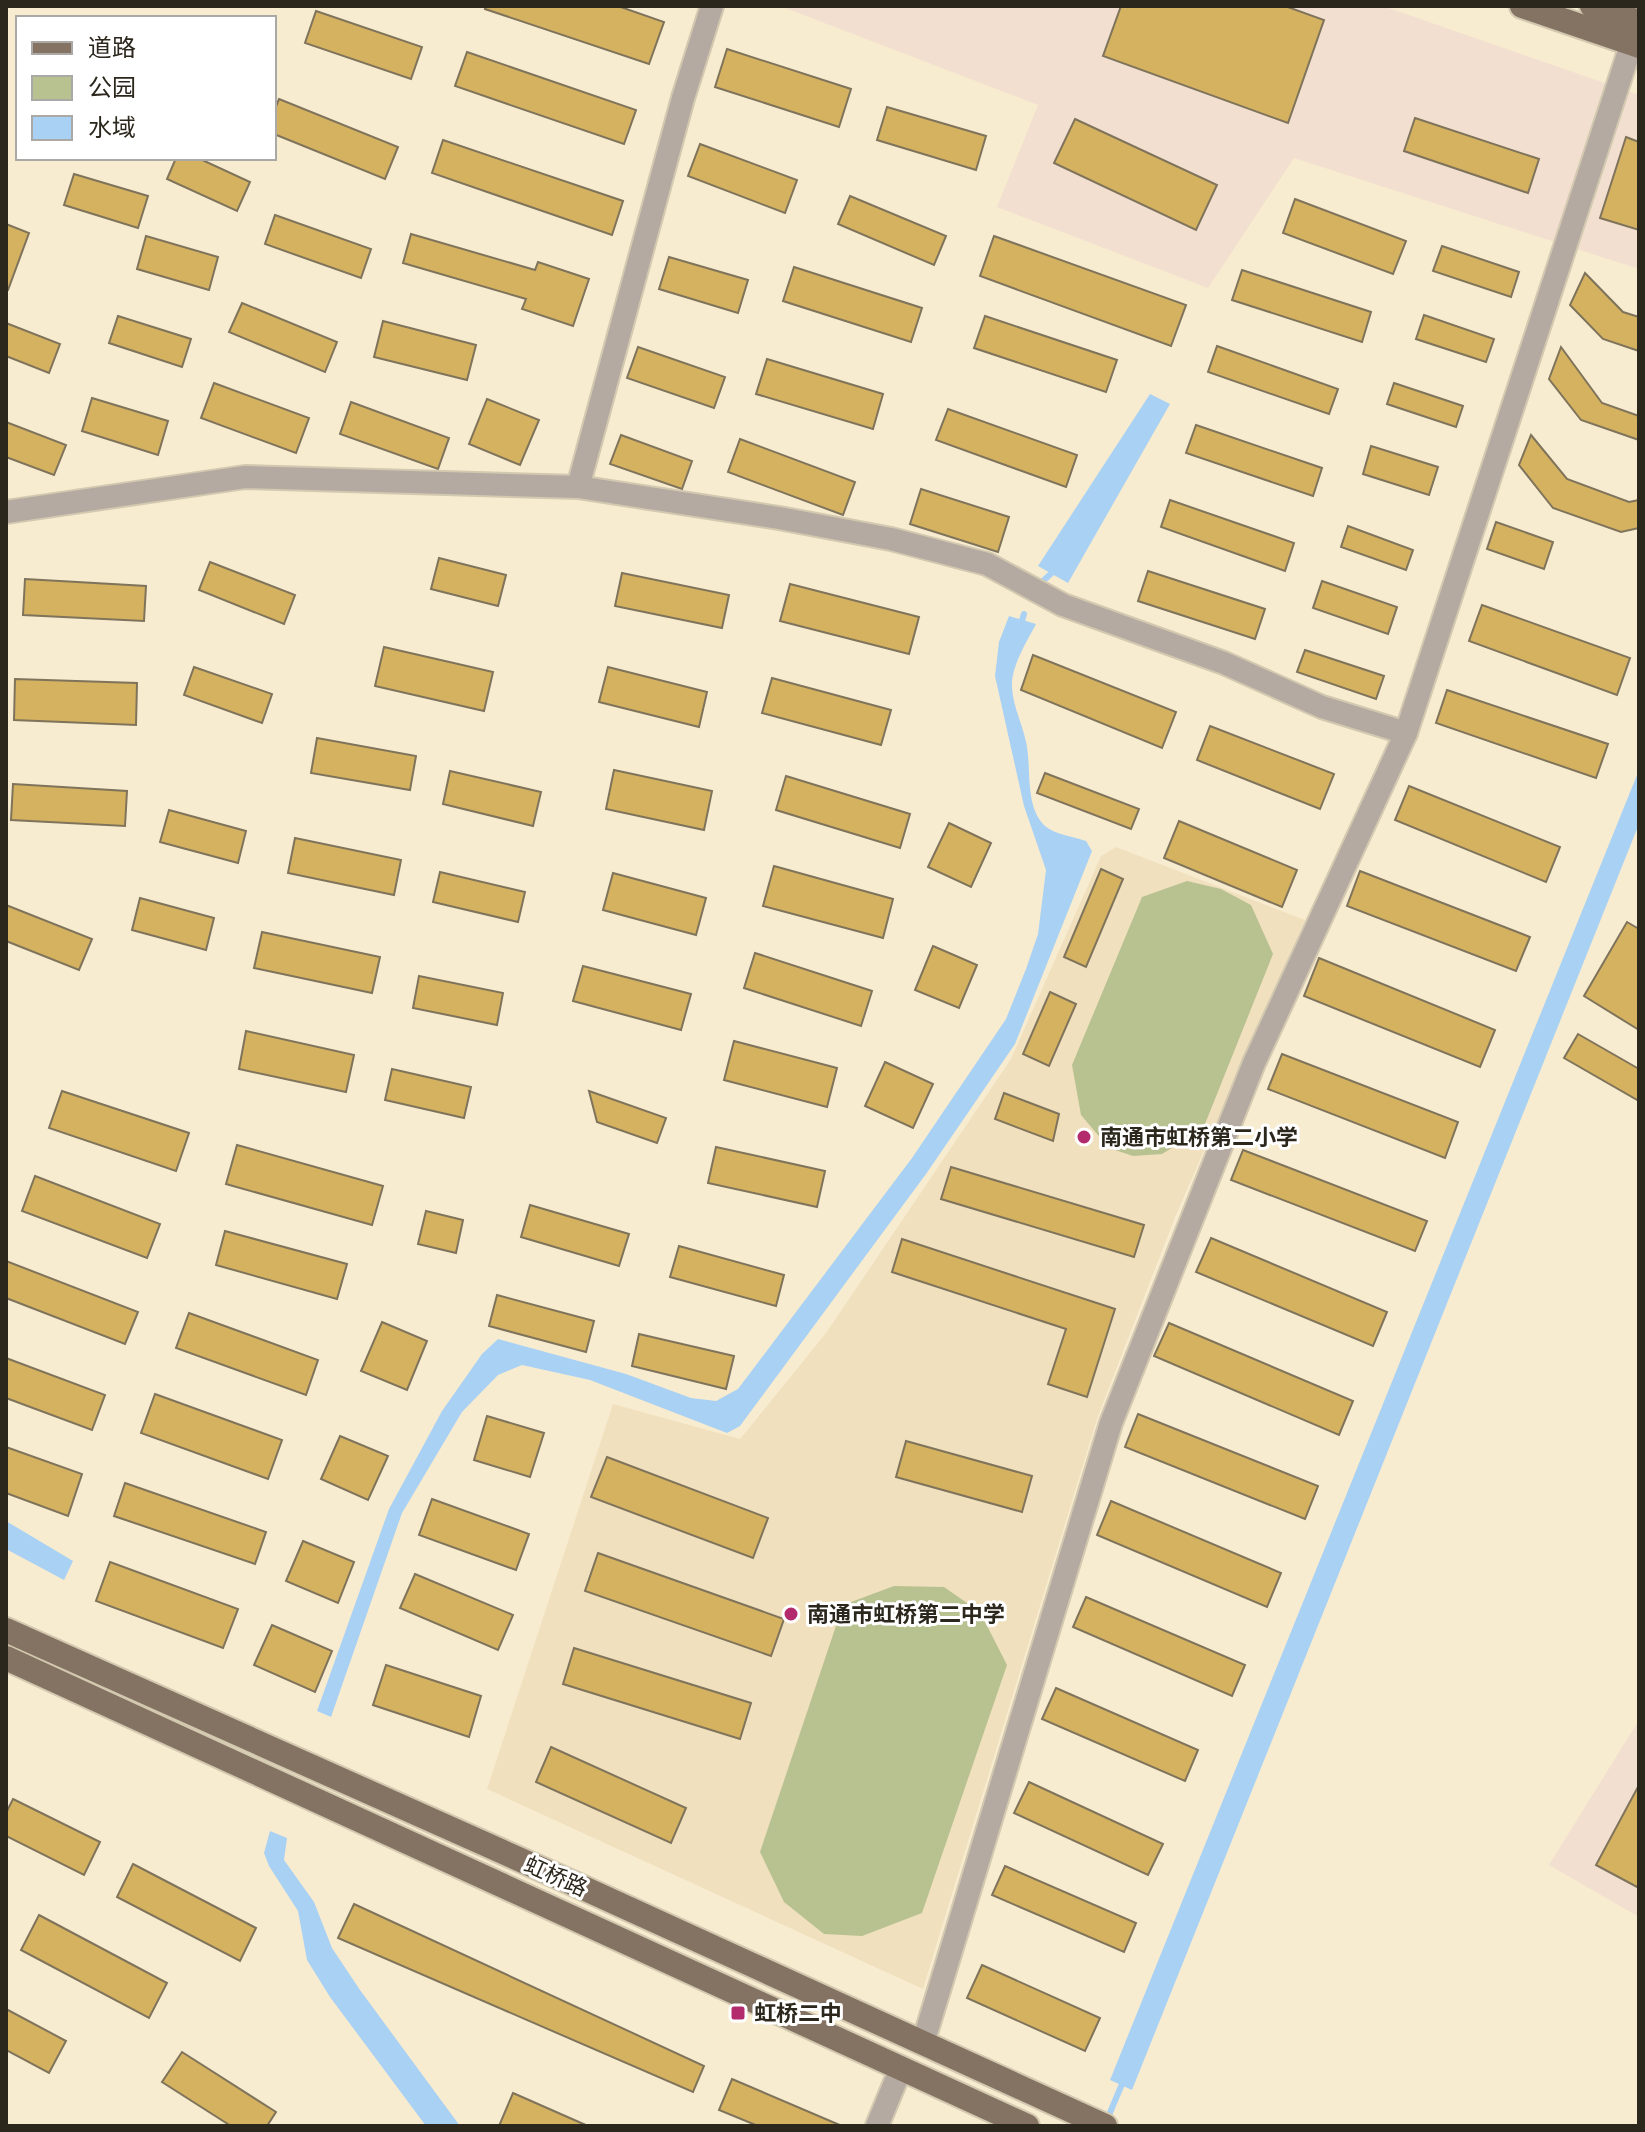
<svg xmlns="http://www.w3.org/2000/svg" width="1645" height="2132" viewBox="0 0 1645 2132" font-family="Lato,'Noto Sans SC',sans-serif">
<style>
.commercial{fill:#f2dfcf}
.built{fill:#f0e0be}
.green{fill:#b8c190}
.water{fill:#a9d1f4}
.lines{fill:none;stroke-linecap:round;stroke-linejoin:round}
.stream{stroke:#a9d1f4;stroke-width:6}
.building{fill:#d5b260;stroke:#7f745b;stroke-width:2}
.minor-casing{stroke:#d3c9b0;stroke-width:26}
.major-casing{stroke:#d3c9b0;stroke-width:28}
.minor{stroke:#b4aaa1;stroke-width:22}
.major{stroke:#847362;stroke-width:24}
.poi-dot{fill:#b32b6c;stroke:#fff;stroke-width:3}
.labels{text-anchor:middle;stroke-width:6;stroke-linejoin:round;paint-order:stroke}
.poi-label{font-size:22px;font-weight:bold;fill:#2c271d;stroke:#fff;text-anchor:start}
.street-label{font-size:22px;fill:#2c271d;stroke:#fff}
</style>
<rect width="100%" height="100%" fill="#f8ecd0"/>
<g class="commercial">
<path d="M780,6H1383L1639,95V269L1294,158L1208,288L997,207L1038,105Z"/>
<path d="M1639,1720V1917L1549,1865Z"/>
</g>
<path class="built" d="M1116,847L1305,920L1176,1215L1098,1416L923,1989L487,1789L613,1404L740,1439L826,1333L1011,1059L1101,856Z"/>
<g class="green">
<path d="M1187,881L1221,889L1251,905L1273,954L1203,1129L1162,1154L1133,1156L1109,1148L1081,1115L1072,1065L1142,897Z"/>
<path d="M894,1586L944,1587L980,1612L1007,1665L922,1913L862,1936L824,1934L784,1902L760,1852L843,1605Z"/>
</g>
<g class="water">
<path d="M1150,394L1170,404L1068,583L1038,566Z"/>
<path d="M1009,616L1036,624C1027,641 1014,662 1012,681C1011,703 1022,722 1026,742C1032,767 1024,806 1045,826C1054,834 1074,837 1086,841L1092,851L1015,1044L926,1174L740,1426L727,1433L590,1380L522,1365L498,1375L462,1412L402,1513L331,1717L317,1711L389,1509L442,1411L482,1354L498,1339L626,1374L691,1398L716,1401L738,1389L912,1158L1006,1019L1026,969L1038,934L1046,870L1024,806L995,676L999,642Z"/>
<path d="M1639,770V824L1132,2090L1110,2080Z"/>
<path d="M6,1521L73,1561L64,1580L6,1549Z"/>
<path d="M270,1831L287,1838L284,1860L314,1902L332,1948L360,1990L460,2126H426L330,1997L307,1960L298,1911L269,1866L264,1853Z"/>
</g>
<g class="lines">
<g class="stream">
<path d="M1043,581L1055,570"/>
<path d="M1020,627L1024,614"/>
<path d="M1106,2122L1125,2077"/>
</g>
</g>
<g class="building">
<path d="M486,6H618L664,22L649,64L485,9Z"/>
<path d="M1121,6H1285L1324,20L1288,123L1103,56Z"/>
<path d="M316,11L422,47L411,79L305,43Z"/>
<path d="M727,49L851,89L839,127L715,87Z"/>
<path d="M467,52L636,110L624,144L455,86Z"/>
<path d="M279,99L398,147L385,179L274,134V111Z"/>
<path d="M887,107L986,136L976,170L877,140Z"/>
<path d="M1415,118L1539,159L1528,193L1404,151Z"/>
<path d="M1075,119L1217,185L1196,230L1054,163Z"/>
<path d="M1626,137L1639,142V230L1600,218Z"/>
<path d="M443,140L623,201L612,235L432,173Z"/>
<path d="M700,144L797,180L785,213L688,176Z"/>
<path d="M176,158H198L250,182L237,211L167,179Z"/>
<path d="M74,174L148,196L138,228L64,205Z"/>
<path d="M850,196L946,236L934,265L838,224Z"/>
<path d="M1295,199L1406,241L1393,274L1283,233Z"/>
<path d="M275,215L371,249L361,278L265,244Z"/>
<path d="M6,224L29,233L8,290H6Z"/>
<path d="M411,234L535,270L538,262L589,279L573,326L522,309L526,299L403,263Z"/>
<path d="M146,236L218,257L209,290L137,269Z"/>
<path d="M994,236L1186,305L1171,346L980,276Z"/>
<path d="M1442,246L1519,272L1511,297L1433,271Z"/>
<path d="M669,257L748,280L738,313L659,289Z"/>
<path d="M794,267L922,308L911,342L783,301Z"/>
<path d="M1242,270L1371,312L1362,342L1232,300Z"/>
<path d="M1585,273L1623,312L1639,317V351L1603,339L1570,305Z"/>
<path d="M242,303L337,342L325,372L229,332Z"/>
<path d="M1424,315L1494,339L1486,362L1416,339Z"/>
<path d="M118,316L191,339L182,367L109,343Z"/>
<path d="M985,316L1117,360L1106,392L974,348Z"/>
<path d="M383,321L476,345L467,380L374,357Z"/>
<path d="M6,323L60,344L49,373L6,356Z"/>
<path d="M1217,346L1338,389L1329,414L1208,372Z"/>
<path d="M638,347L725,377L714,408L627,378Z"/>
<path d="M1561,347L1602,403L1639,416V440L1581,420L1549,379Z"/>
<path d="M767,359L883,394L873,429L756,394Z"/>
<path d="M214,383L309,418L296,453L201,418Z"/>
<path d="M1394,383L1463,406L1456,427L1387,404Z"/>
<path d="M92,398L168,421L158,455L82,431Z"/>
<path d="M487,399L539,420L520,465L469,444Z"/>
<path d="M351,402L449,438L438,469L340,434Z"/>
<path d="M948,409L1077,455L1066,487L936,440Z"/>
<path d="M6,422L66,445L54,475L6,457Z"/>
<path d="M1196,425L1322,468L1313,496L1186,453Z"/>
<path d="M621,435L692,461L682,489L610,464Z"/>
<path d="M1531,435L1567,479L1629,502L1639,500V528L1621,532L1553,508L1519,465Z"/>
<path d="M740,439L855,482L843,515L728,472Z"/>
<path d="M1371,446L1438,467L1429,495L1363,474Z"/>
<path d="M921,489L1009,517L998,552L910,524Z"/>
<path d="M1170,500L1294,543L1285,571L1161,527Z"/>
<path d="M1496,522L1553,542L1544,569L1487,549Z"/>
<path d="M1348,526L1413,550L1406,570L1341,547Z"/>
<path d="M439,558L506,575L498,606L431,589Z"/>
<path d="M210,562L295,595L284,624L199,590Z"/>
<path d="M1148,571L1265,609L1255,639L1138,601Z"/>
<path d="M622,573L729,595L722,628L615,606Z"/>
<path d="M25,579L146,586L144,621L23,615Z"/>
<path d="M1322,581L1397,607L1388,634L1313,608Z"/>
<path d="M790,584L919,617L909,654L780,621Z"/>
<path d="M1482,605L1630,658L1617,695L1469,641Z"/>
<path d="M384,647L493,672L484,711L375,686Z"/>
<path d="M1305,650L1384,676L1376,699L1297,672Z"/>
<path d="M1033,655L1176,712L1162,748L1021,690Z"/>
<path d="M194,667L272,694L262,723L184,695Z"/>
<path d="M608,667L707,692L699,727L599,702Z"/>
<path d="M772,678L891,710L881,745L762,713Z"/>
<path d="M15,679L137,683L136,725L14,720Z"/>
<path d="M1447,690L1608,744L1596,778L1436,723Z"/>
<path d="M1210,726L1334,774L1320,809L1197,760Z"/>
<path d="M317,738L416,756L410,790L311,773Z"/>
<path d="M614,770L712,791L704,830L606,809Z"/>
<path d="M450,771L541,792L533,826L443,804Z"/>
<path d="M1045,773L1139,809L1131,829L1037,793Z"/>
<path d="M786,776L910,814L900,848L776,810Z"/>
<path d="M13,784L127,791L125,826L11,820Z"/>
<path d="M1409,786L1560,847L1546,882L1395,820Z"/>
<path d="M169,810L246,831L238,863L160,842Z"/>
<path d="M1179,821L1297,870L1282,907L1164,858Z"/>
<path d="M949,823L991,843L971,887L928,867Z"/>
<path d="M295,838L401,860L394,895L288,873Z"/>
<path d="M774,866L893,899L883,938L763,906Z"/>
<path d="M1101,869L1123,879L1086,967L1064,957Z"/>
<path d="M1360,871L1530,937L1516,971L1347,906Z"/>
<path d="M440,872L525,892L518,922L433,902Z"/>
<path d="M613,873L706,898L696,935L603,910Z"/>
<path d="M140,898L214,918L206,950L132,930Z"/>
<path d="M6,905L92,939L79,970L6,941Z"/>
<path d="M1627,922L1639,929V1030L1584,996Z"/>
<path d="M262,932L380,957L372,993L254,968Z"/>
<path d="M933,946L977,965L959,1008L915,990Z"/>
<path d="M755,953L872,991L861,1026L744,988Z"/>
<path d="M1319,958L1495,1030L1480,1067L1304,996Z"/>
<path d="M583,966L691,994L681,1030L573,1001Z"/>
<path d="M419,976L503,993L497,1025L413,1008Z"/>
<path d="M1050,992L1076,1004L1049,1066L1023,1054Z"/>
<path d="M246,1031L354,1055L346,1092L239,1069Z"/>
<path d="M1578,1034L1639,1069V1101L1564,1058Z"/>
<path d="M734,1041L837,1068L827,1107L724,1080Z"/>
<path d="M1282,1054L1458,1122L1445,1158L1268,1089Z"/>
<path d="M885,1062L933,1084L913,1128L865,1106Z"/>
<path d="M392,1069L471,1087L464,1118L385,1100Z"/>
<path d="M62,1091L189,1133L176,1171L49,1128Z"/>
<path d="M589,1091L666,1118L657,1143L597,1122Z"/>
<path d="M1004,1093L1059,1114L1053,1141L995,1119Z"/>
<path d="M237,1145L383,1186L372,1225L226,1184Z"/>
<path d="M716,1147L825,1171L817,1207L708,1183Z"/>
<path d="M1243,1150L1427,1221L1415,1251L1231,1180Z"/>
<path d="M951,1167L1144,1225L1134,1257L941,1199Z"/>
<path d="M35,1176L160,1224L147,1258L22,1211Z"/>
<path d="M530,1205L629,1234L619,1266L521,1237Z"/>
<path d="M426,1211L463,1220L456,1253L418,1244Z"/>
<path d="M225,1231L347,1264L337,1299L216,1265Z"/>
<path d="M1211,1238L1387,1312L1373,1346L1196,1272Z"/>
<path d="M902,1239L1115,1309L1087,1397L1048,1384L1066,1329L892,1272Z"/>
<path d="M679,1246L784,1275L776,1306L670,1277Z"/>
<path d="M6,1261L138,1312L125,1344L6,1298Z"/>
<path d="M497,1295L594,1321L586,1352L489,1326Z"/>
<path d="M189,1313L318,1360L306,1395L176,1348Z"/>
<path d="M382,1322L427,1341L407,1390L361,1371Z"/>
<path d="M1169,1323L1353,1401L1339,1435L1154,1356Z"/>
<path d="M639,1334L734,1356L726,1389L632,1366Z"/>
<path d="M6,1358L105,1395L92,1430L6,1398Z"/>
<path d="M155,1394L282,1440L268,1479L141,1433Z"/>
<path d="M1138,1414L1318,1486L1305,1519L1125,1447Z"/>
<path d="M487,1416L544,1433L530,1477L474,1460Z"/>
<path d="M340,1436L388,1456L368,1500L321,1479Z"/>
<path d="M906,1441L1032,1476L1022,1512L896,1477Z"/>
<path d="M6,1447L82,1474L68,1516L6,1493Z"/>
<path d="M607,1457L768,1518L753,1558L591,1497Z"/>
<path d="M125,1483L266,1532L255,1564L114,1516Z"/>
<path d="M432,1499L529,1534L516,1570L419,1535Z"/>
<path d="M1111,1501L1281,1573L1267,1607L1097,1535Z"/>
<path d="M303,1541L354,1562L338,1603L286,1581Z"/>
<path d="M598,1553L784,1619L771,1656L585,1591Z"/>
<path d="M110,1562L238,1609L223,1648L96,1601Z"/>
<path d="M415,1574L513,1615L498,1650L400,1608Z"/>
<path d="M1086,1597L1245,1665L1232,1696L1073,1627Z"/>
<path d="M272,1625L332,1651L315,1692L254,1665Z"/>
<path d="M574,1648L751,1703L740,1739L563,1684Z"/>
<path d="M386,1665L481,1696L469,1737L373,1705Z"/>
<path d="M1056,1688L1198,1750L1185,1781L1042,1719Z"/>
<path d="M551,1747L686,1808L671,1843L536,1782Z"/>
<path d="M1029,1782L1163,1844L1148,1875L1014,1813Z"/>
<path d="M1639,1785V1888L1596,1865Z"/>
<path d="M13,1799L100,1842L84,1875L6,1836V1813Z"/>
<path d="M133,1864L256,1928L240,1961L117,1897Z"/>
<path d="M1005,1866L1136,1923L1124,1952L992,1895Z"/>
<path d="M354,1904L704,2066L693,2092L338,1938Z"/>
<path d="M39,1915L167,1983L149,2018L21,1950Z"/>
<path d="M982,1965L1100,2018L1085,2051L967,1998Z"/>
<path d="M6,2009L66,2041L49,2073L6,2050Z"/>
<path d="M182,2052L276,2112L267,2126H231L162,2082Z"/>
<path d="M732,2079L842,2126H758L719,2110Z"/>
<path d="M513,2093L588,2126H499Z"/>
</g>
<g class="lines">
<g class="minor-casing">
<g id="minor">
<path d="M578,487L683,98L712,6"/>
<path d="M6,512L245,477L578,487L779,518L891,539L987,564L1063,605L1224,663L1322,707L1406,733"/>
<path d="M923,2043L1111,1423L1254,1063L1406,733L1637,27"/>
<path d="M877,2126L901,2068"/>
</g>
</g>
<g class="major-casing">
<g id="major">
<path d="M1522,6L1639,46"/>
<path d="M1592,6L1639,22"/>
<path d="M6,1630L579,1886L1105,2126"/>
<path d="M6,1658L1027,2126"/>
</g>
</g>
<use href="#minor" class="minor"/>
<use href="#major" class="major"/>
</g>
<g class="poi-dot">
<circle cx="1084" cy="1137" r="8"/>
<circle cx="791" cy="1614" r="8"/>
<rect x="730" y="2005" width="16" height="16" rx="4"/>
</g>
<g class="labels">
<g class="poi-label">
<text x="1100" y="1145">南通市虹桥第二小学</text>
<text x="807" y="1622">南通市虹桥第二中学</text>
<text x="754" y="2021">虹桥二中</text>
</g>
<g class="street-label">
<text transform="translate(556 1876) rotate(24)" y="8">虹桥路</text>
</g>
</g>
<rect width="1645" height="2132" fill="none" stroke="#2c271d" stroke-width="16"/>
<rect x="16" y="16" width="260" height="144" fill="#ffffff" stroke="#aba9a5" stroke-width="2"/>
<rect x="32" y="42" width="40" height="12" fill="#847362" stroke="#aba9a5" stroke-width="2"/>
<text x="88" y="56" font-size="24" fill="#2c271d">道路</text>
<rect x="32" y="76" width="40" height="24" fill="#b8c190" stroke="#aba9a5" stroke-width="2"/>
<text x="88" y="96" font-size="24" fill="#2c271d">公园</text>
<rect x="32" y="116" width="40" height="24" fill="#a9d1f4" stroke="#aba9a5" stroke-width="2"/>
<text x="88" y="136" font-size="24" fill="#2c271d">水域</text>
</svg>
